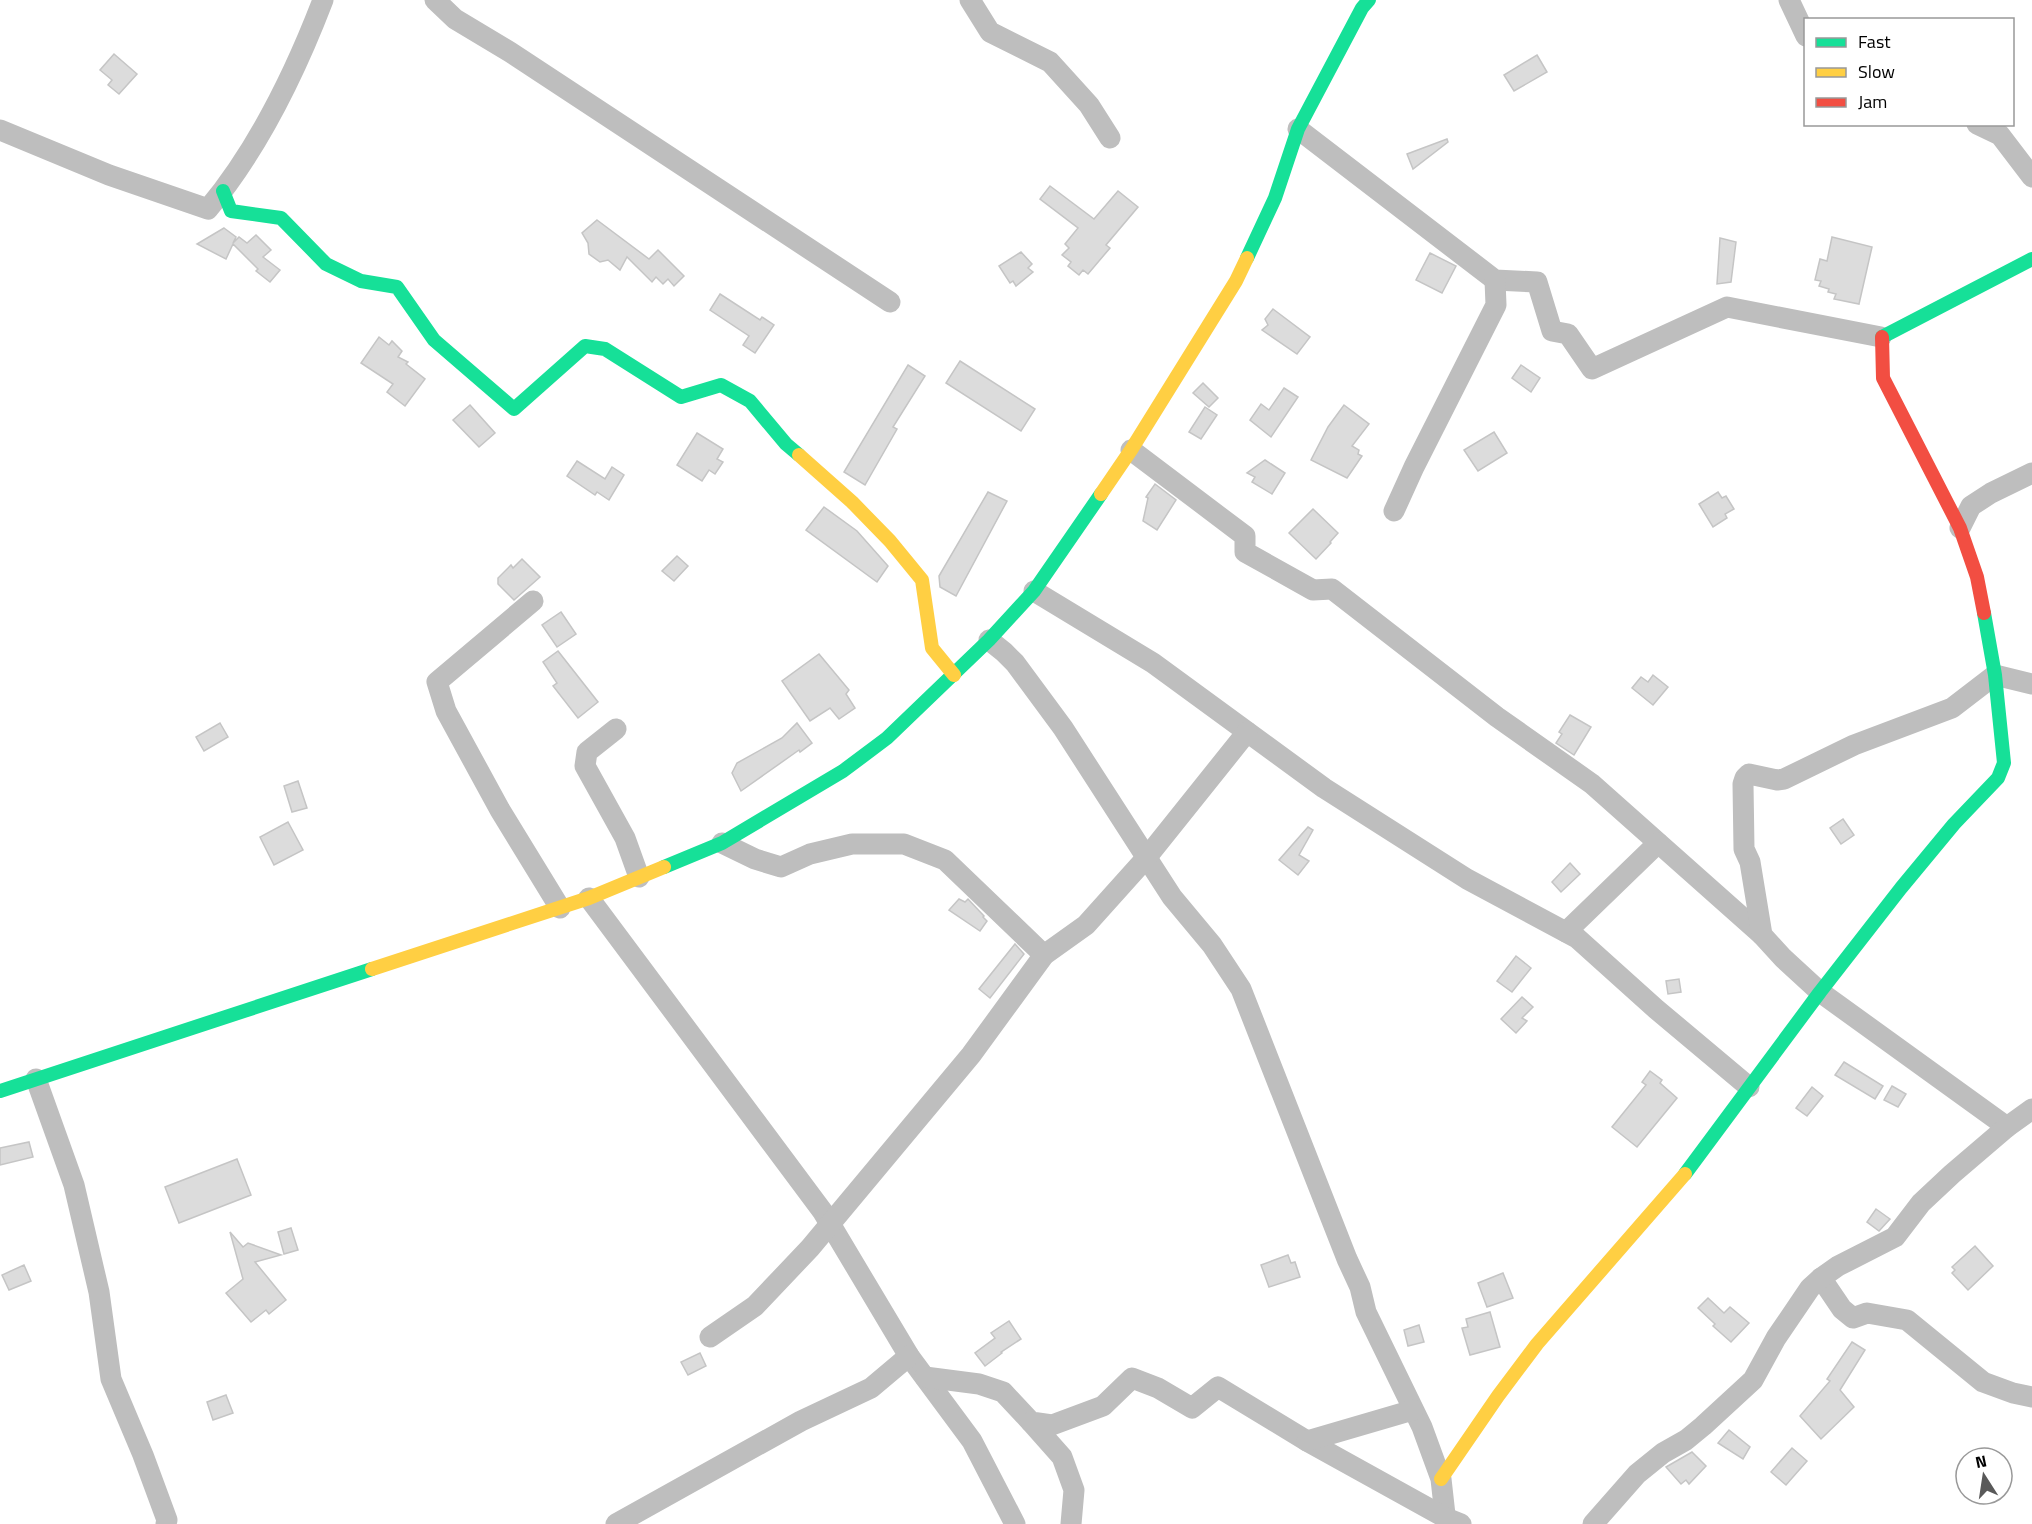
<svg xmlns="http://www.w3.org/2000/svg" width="2032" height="1524" viewBox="0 0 2032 1524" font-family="'Titillium Web',sans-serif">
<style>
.building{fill:#dcdcdc;stroke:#c5c5c5;stroke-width:1.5}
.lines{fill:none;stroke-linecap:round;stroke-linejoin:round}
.street{stroke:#bebebe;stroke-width:21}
.fast{stroke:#16e098;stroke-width:14}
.slow{stroke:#ffcf43;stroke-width:14}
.jam{stroke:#f24e42;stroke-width:14}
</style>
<rect width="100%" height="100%" fill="#fff"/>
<g class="building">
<path d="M114,54L137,74L119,94L108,85L112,80L100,70Z"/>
<path d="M1537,55L1547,72L1514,91L1504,75Z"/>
<path d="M1447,139L1448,142L1413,169L1407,154Z"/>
<path d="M1050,186L1094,219L1118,191L1138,207L1106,245L1110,248L1088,274L1083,270L1079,275L1068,266L1071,262L1062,255L1069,248L1065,244L1078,228L1040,199Z"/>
<path d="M597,220L649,259L658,250L684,276L674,286L668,279L663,284L656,277L652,282L627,257L620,270L608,260L600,262L589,254L588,243L582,233Z"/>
<path d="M224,228L236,237L233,243L239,237L247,243L256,235L271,250L263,257L280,270L270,282L256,271L258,269L233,244L226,259L197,244Z"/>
<path d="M1832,237L1872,247L1859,304L1834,299L1836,294L1828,292L1829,289L1819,286L1821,281L1815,280L1820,259L1827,261Z"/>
<path d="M1720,238L1736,242L1731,282L1717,284Z"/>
<path d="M1021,252L1032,264L1028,268L1033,272L1016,286L1013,281L1010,283L999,266Z"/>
<path d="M1430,253L1456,266L1442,293L1416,280Z"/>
<path d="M720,294L760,320L762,317L774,325L755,353L743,345L749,336L710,310Z"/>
<path d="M1273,309L1310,337L1297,354L1262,330L1268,325L1265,319Z"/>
<path d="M379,337L389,345L392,341L402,351L398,357L408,362L406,364L425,379L405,406L387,392L393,384L361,363Z"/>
<path d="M960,361L1035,409L1021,431L946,383Z"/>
<path d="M908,365L925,376L893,427L897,429L865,485L844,472Z"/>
<path d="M1521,365L1540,378L1531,392L1512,378Z"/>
<path d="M1203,383L1218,398L1209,407L1193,393Z"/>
<path d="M1284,388L1298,397L1271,437L1250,420L1261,404L1269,410Z"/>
<path d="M470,405L495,433L479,447L453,420Z"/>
<path d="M1344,405L1369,424L1352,446L1359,450L1358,454L1362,456L1347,478L1311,460L1328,427Z"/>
<path d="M1205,407L1217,415L1201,439L1189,432Z"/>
<path d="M1494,432L1507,453L1478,471L1464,450Z"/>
<path d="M697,433L723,449L717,459L723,462L715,474L709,470L702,481L677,465Z"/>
<path d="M1265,460L1285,473L1272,494L1252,482L1255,477L1247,473Z"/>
<path d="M577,461L605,479L612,467L624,475L609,500L597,492L595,495L567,476Z"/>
<path d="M1155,484L1176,500L1157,530L1143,521L1148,498L1146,497Z"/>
<path d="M988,492L1007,501L956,596L940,587L939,576Z"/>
<path d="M1718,492L1722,498L1726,496L1734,509L1725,514L1727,518L1713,527L1699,504Z"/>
<path d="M824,507L857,531L888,566L877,582L806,530Z"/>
<path d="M1313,509L1338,533L1330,542L1331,543L1316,559L1289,533Z"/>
<path d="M677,556L688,566L674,581L662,571Z"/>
<path d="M522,559L540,577L514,600L498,584V578L511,565L513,568Z"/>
<path d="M561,612L576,634L557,647L542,625Z"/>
<path d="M558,651L598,702L578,718L553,686L557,683L543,662Z"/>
<path d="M819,654L849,690L846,694L855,708L839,719L830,708L810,721L782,681Z"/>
<path d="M1653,675L1668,687L1653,705L1632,688L1641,677L1648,682Z"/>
<path d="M1570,715L1591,727L1574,755L1556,743L1562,734L1559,732Z"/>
<path d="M220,723L228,737L204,751L196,737Z"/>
<path d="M797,723L812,743L800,752L799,750L741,791L732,773L737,763L782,738Z"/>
<path d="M298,781L307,808L292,812L284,786Z"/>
<path d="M1843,819L1854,835L1841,844L1830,828Z"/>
<path d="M288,822L303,850L274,865L260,837Z"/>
<path d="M1308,827L1313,830L1299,855L1309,861L1298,875L1279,860Z"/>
<path d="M1570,863L1580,874L1561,892L1552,882Z"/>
<path d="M959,899L965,902L968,899L984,916L983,917L987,921L980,931L949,910Z"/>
<path d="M1015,944L1024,954L990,998L979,989Z"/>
<path d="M1516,956L1531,968L1512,992L1497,981Z"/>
<path d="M1679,979L1681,992L1668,994L1666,981Z"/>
<path d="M1522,997L1533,1007L1522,1018L1527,1021L1516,1033L1501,1019Z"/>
<path d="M1844,1062L1883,1086L1875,1099L1835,1075Z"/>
<path d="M1650,1071L1662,1080L1660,1083L1677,1098L1637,1147L1612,1127L1646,1085L1642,1082Z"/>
<path d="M1892,1086L1906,1094L1898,1107L1884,1100Z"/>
<path d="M1812,1087L1823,1096L1807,1116L1796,1108Z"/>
<path d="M29,1142L33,1157L0,1165V1148Z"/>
<path d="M237,1159L251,1195L179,1223L165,1187Z"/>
<path d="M1876,1209L1890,1219L1879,1231L1867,1222Z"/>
<path d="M291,1228L298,1250L284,1254L278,1232Z"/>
<path d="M230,1232L243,1247L248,1243L281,1255L255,1262L286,1300L269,1314L266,1310L251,1322L226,1293L243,1279Z"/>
<path d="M1975,1246L1993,1266L1968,1290L1952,1273L1955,1270L1952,1267Z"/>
<path d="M1288,1255L1291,1263L1295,1262L1300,1277L1269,1287L1261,1265Z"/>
<path d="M24,1265L31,1281L9,1290L2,1275Z"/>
<path d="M1503,1273L1513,1298L1487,1307L1478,1283Z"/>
<path d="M1708,1298L1724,1313L1730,1307L1749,1323L1731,1342L1713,1326L1715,1324L1698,1308Z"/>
<path d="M1490,1312L1500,1347L1470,1355L1462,1328L1468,1327L1466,1319Z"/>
<path d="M1009,1321L1021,1339L1001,1352L1002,1353L985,1366L975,1353L995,1338L991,1333Z"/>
<path d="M1419,1325L1424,1342L1408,1346L1404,1330Z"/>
<path d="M1852,1342L1865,1350L1840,1390L1854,1407L1821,1439L1800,1416L1830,1381L1827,1379Z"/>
<path d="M700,1353L706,1366L688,1375L681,1362Z"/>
<path d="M226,1395L233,1413L213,1420L207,1402Z"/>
<path d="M1729,1430L1750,1447L1743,1459L1718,1443Z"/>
<path d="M1792,1448L1807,1461L1786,1485L1771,1472Z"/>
<path d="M1692,1452L1706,1466L1689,1484L1686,1480L1681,1484L1666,1467Z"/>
</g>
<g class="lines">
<g class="street">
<path d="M435,0L455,19L510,52L890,302"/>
<path d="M970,0L990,32L1050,62L1089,105L1110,138"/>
<path d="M1789,0L1806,36"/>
<path d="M1977,124L2000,135L2032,177"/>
<path d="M1298,129L1495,280L1537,282L1552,331L1568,334L1592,369L1727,307L1881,337"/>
<path d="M0,130L109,175L208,209C259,148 295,73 323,0"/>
<path d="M1131,450L1245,536V552L1313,590L1332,589L1497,717L1592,784L1762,935"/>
<path d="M1394,511L1414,467L1496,305L1495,280"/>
<path d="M1960,528L1971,506L1991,493L2032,473"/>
<path d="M1034,591L1153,663L1324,788L1467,879L1577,938L1656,1009L1749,1087"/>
<path d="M533,601L437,682L446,711L500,810L560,908"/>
<path d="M989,640L1004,652L1015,663L1063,728L1172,897L1212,945L1241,989L1347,1259L1360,1287L1366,1312L1422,1427L1441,1479L1446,1524"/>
<path d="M616,729L587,752L585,766L625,838L639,877"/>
<path d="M722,843L755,859L781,867L810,854L852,844H904L945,860L1044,955"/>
<path d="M589,898L823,1212L909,1356L972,1441L1015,1524"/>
<path d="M1566,932L1658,843"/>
<path d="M36,1079L74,1185L99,1292L111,1379L143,1455L167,1520L166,1524"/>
<path d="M2007,1127L1820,992L1783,958L1762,935L1750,862L1744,849L1743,784L1745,778L1749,774L1777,780L1784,779L1854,745L1952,708L1995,675L2032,684"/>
<path d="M1821,1278L1842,1309L1853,1318L1867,1313L1907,1320L1983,1382L2013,1393L2032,1397"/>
<path d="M710,1337L755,1306L810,1248L971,1055L1044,955L1086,925L1147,857L1247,732"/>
<path d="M925,1377L979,1384L1003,1392L1031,1422L1052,1425L1103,1406L1132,1378L1158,1388L1192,1408L1218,1387L1307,1441L1446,1518L1461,1524"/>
<path d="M1031,1422L1062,1457L1074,1490L1071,1524"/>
<path d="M1307,1441L1413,1410"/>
<path d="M616,1524L801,1421L871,1388L909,1356"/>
<path d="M1593,1524L1637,1474L1663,1453L1686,1440L1703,1426L1753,1380L1776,1338L1810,1288L1821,1278L1838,1266L1895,1237L1921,1203L1952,1174L2007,1127L2032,1109"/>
</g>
<g class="fast">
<path d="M223,191L231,211L281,218L326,264L361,281L397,287L434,340L514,409L585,346L605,349L681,397L721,385L750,401L786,444L799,455"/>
<path d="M1247,258L1275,198L1298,129L1362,8L1369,0"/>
<path d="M1882,337L2032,259"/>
<path d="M664,867L722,843L843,771L887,738L989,640L1034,591L1101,494"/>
<path d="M0,1091L372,969"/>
<path d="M1685,1174L1820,992L1901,888L1954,824L1998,778L2004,763L1995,675L1984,613"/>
</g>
<g class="slow">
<path d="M799,455L852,502L890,541L922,580L932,648L954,675"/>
<path d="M1101,494L1131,450L1236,281L1247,258"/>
<path d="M372,969L589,898L664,867"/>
<path d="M1441,1479L1498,1396L1537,1344L1685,1174"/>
</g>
<path class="jam" d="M1882,337L1883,378L1960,528L1977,577L1984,613"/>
</g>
<rect x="1804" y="18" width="210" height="108" fill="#ffffff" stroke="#999999" stroke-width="1.5"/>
<rect x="1816" y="38" width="30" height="9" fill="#16e098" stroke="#999999" stroke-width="1.5"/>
<text x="1858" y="48" font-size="18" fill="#000000">Fast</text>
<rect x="1816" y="68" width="30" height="9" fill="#ffcf43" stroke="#999999" stroke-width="1.5"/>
<text x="1858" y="78" font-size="18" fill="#000000">Slow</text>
<rect x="1816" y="98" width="30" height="9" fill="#f24e42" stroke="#999999" stroke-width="1.5"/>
<text x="1858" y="108" font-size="18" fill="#000000">Jam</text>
<g transform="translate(1984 1476) rotate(348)"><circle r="28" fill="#ffffff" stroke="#999999" stroke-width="1.5"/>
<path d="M0-4.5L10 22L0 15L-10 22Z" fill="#595959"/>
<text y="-9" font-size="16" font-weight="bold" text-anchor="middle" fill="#000000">N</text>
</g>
</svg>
